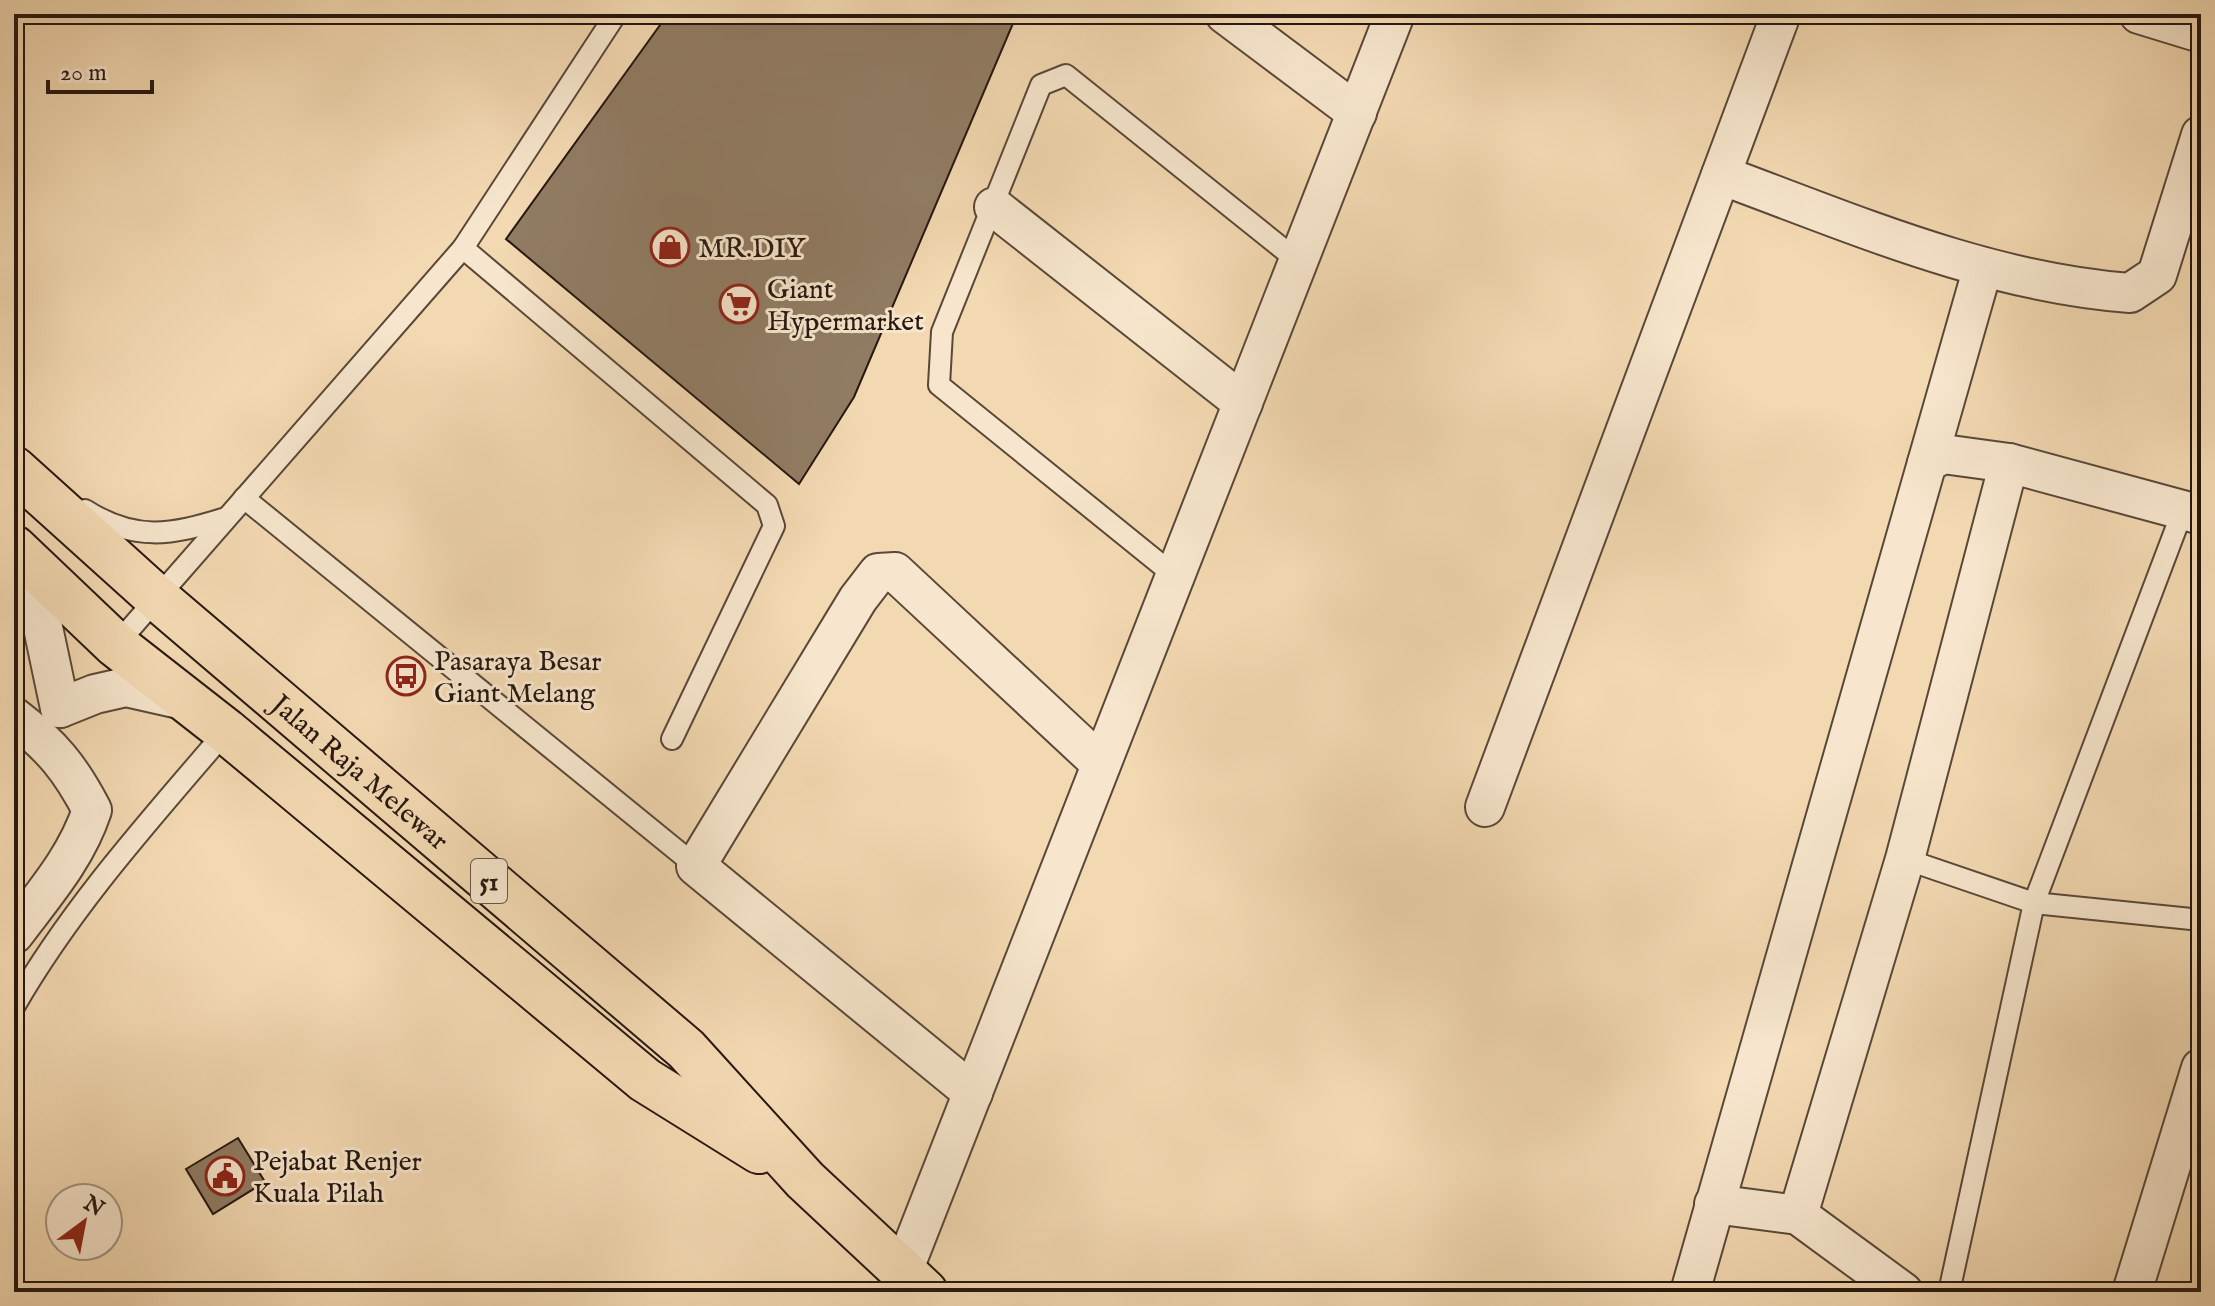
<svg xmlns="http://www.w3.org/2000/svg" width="2215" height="1306" viewBox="0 0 2215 1306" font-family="'IM FELL English',serif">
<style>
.building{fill:#917c64;stroke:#261710;stroke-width:2}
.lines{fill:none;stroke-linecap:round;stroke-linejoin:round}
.service-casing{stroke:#594838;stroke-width:24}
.minor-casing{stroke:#594838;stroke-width:42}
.trunk-casing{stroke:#261710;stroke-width:48}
.service{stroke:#f7e6cd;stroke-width:20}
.minor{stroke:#f7e6cd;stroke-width:38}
.trunk{stroke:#f3d9b2;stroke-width:44}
.labels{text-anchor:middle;stroke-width:6;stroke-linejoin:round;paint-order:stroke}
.shield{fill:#f7e6cd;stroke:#655549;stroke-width:2}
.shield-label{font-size:26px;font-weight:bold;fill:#261710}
.poi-label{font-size:28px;fill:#261710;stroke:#f7e6cd;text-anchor:start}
.street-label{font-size:28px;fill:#261710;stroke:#f7e6cd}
</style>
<rect width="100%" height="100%" fill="#f3d9b2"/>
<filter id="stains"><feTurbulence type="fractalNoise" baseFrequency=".0025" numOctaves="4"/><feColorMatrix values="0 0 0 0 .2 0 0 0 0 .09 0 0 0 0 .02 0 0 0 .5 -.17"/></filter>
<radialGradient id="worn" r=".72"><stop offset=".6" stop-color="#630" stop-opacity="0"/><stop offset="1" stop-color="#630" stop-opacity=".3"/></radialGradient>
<g class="building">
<path d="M668,14H1017L854,397L799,484L506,239Z"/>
<path d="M238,1138L265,1182L213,1214L186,1169Z"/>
</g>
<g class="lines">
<g class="service-casing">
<g id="service">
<path d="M463,248L767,505L774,526L672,739"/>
<path d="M244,498L696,866"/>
<path d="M85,510C135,542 171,535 226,518"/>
<path d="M1175,576L939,385L942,332L1041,85L1066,75L1298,261"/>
<path d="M116,645L463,248L616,14"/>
<path d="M1905,859L2034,903L2201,920"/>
<path d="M14,1007C72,906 150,820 226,731"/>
<path d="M1949,1292L2034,903L2183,510"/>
</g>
</g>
<g class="minor-casing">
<g id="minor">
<path d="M1225,14L1357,113"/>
<path d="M2139,14L2201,33"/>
<path d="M1721,175C1854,224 1986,282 2130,293L2157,275L2201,135"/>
<path d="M994,207L1243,403"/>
<path d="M1927,463L1983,267"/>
<path d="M14,566L29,586L41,618L60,708"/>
<path d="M60,708L95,694L126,687L188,701"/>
<path d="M14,717C52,746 70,768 92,810C76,858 44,894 14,934"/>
<path d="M1485,807L1781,14"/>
<path d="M973,1093L696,866L858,599L878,573L895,572L1101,764"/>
<path d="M1714,1204L1798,1215L1903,1292"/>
<path d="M1798,1215L1905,859L2009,463"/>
<path d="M903,1271L1395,14"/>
<path d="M1690,1292L1927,463L1943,454L2009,463L2201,515"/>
<path d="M2132,1292L2201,1068"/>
</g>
</g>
<g class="trunk-casing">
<g id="trunk">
<path id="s1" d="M14,469L157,598L686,1049L805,1180L925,1292"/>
<path d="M14,548L116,645L226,731L645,1080L759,1151"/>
</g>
</g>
<use href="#service" class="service"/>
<use href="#minor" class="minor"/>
<use href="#trunk" class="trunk"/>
</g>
<defs>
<g id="shop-ring" transform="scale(2)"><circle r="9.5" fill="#f7e6cd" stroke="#8f2418" stroke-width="1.5"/><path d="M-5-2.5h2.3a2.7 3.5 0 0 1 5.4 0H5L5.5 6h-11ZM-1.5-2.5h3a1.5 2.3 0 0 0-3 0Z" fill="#8f2418"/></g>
<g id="supermarket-ring" transform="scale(2)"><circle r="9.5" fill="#f7e6cd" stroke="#8f2418" stroke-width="1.5"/><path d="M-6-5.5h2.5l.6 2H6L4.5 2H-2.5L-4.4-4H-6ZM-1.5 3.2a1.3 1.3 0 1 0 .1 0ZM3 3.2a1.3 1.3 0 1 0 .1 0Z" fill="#8f2418"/></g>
<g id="bus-ring" transform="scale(2)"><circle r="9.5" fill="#f7e6cd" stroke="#8f2418" stroke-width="1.5"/><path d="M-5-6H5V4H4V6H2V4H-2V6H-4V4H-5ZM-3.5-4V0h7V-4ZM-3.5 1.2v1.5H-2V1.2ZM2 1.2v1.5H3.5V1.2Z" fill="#8f2418"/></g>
<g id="civic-ring" transform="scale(2)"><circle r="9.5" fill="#f7e6cd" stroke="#8f2418" stroke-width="1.5"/><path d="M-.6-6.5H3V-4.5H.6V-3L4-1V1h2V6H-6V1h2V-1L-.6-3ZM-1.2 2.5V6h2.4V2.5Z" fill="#8f2418"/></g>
</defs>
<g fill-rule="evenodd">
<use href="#shop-ring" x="670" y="247"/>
<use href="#supermarket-ring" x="739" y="304"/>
<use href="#bus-ring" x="406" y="676"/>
<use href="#civic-ring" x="225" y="1176"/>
</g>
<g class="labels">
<rect class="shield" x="471" y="859" width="36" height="44" rx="6"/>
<g class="shield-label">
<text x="489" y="890">51</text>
</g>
<g class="poi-label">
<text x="698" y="257">MR.DIY</text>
<text x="767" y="298">Giant<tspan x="767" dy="32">Hypermarket</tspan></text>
<text x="434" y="670">Pasaraya Besar<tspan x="434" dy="32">Giant Melang</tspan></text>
<text x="253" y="1170">Pejabat Renjer<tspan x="253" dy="32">Kuala Pilah</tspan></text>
</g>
<g class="street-label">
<text dy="10" stroke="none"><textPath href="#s1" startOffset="460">Jalan Raja Melewar</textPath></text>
</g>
</g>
<rect width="2215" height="1306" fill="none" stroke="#f3d9b2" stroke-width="48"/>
<rect x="16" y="16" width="2183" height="1274" fill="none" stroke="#261710" stroke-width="4"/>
<rect x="24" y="24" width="2167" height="1258" fill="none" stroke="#261710" stroke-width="2"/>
<g transform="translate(84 1222) rotate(32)"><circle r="38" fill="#f7e6cd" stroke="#a39381" stroke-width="2"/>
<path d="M0-6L14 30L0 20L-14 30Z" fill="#8f2418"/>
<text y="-12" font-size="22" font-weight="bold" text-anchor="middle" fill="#261710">N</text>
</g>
<path d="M48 80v12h104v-12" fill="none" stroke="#261710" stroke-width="4"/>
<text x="60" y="80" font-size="24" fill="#261710" stroke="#f7e6cd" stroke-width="6" paint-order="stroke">20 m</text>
<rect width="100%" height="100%" filter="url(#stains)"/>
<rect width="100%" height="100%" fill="url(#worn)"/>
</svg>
